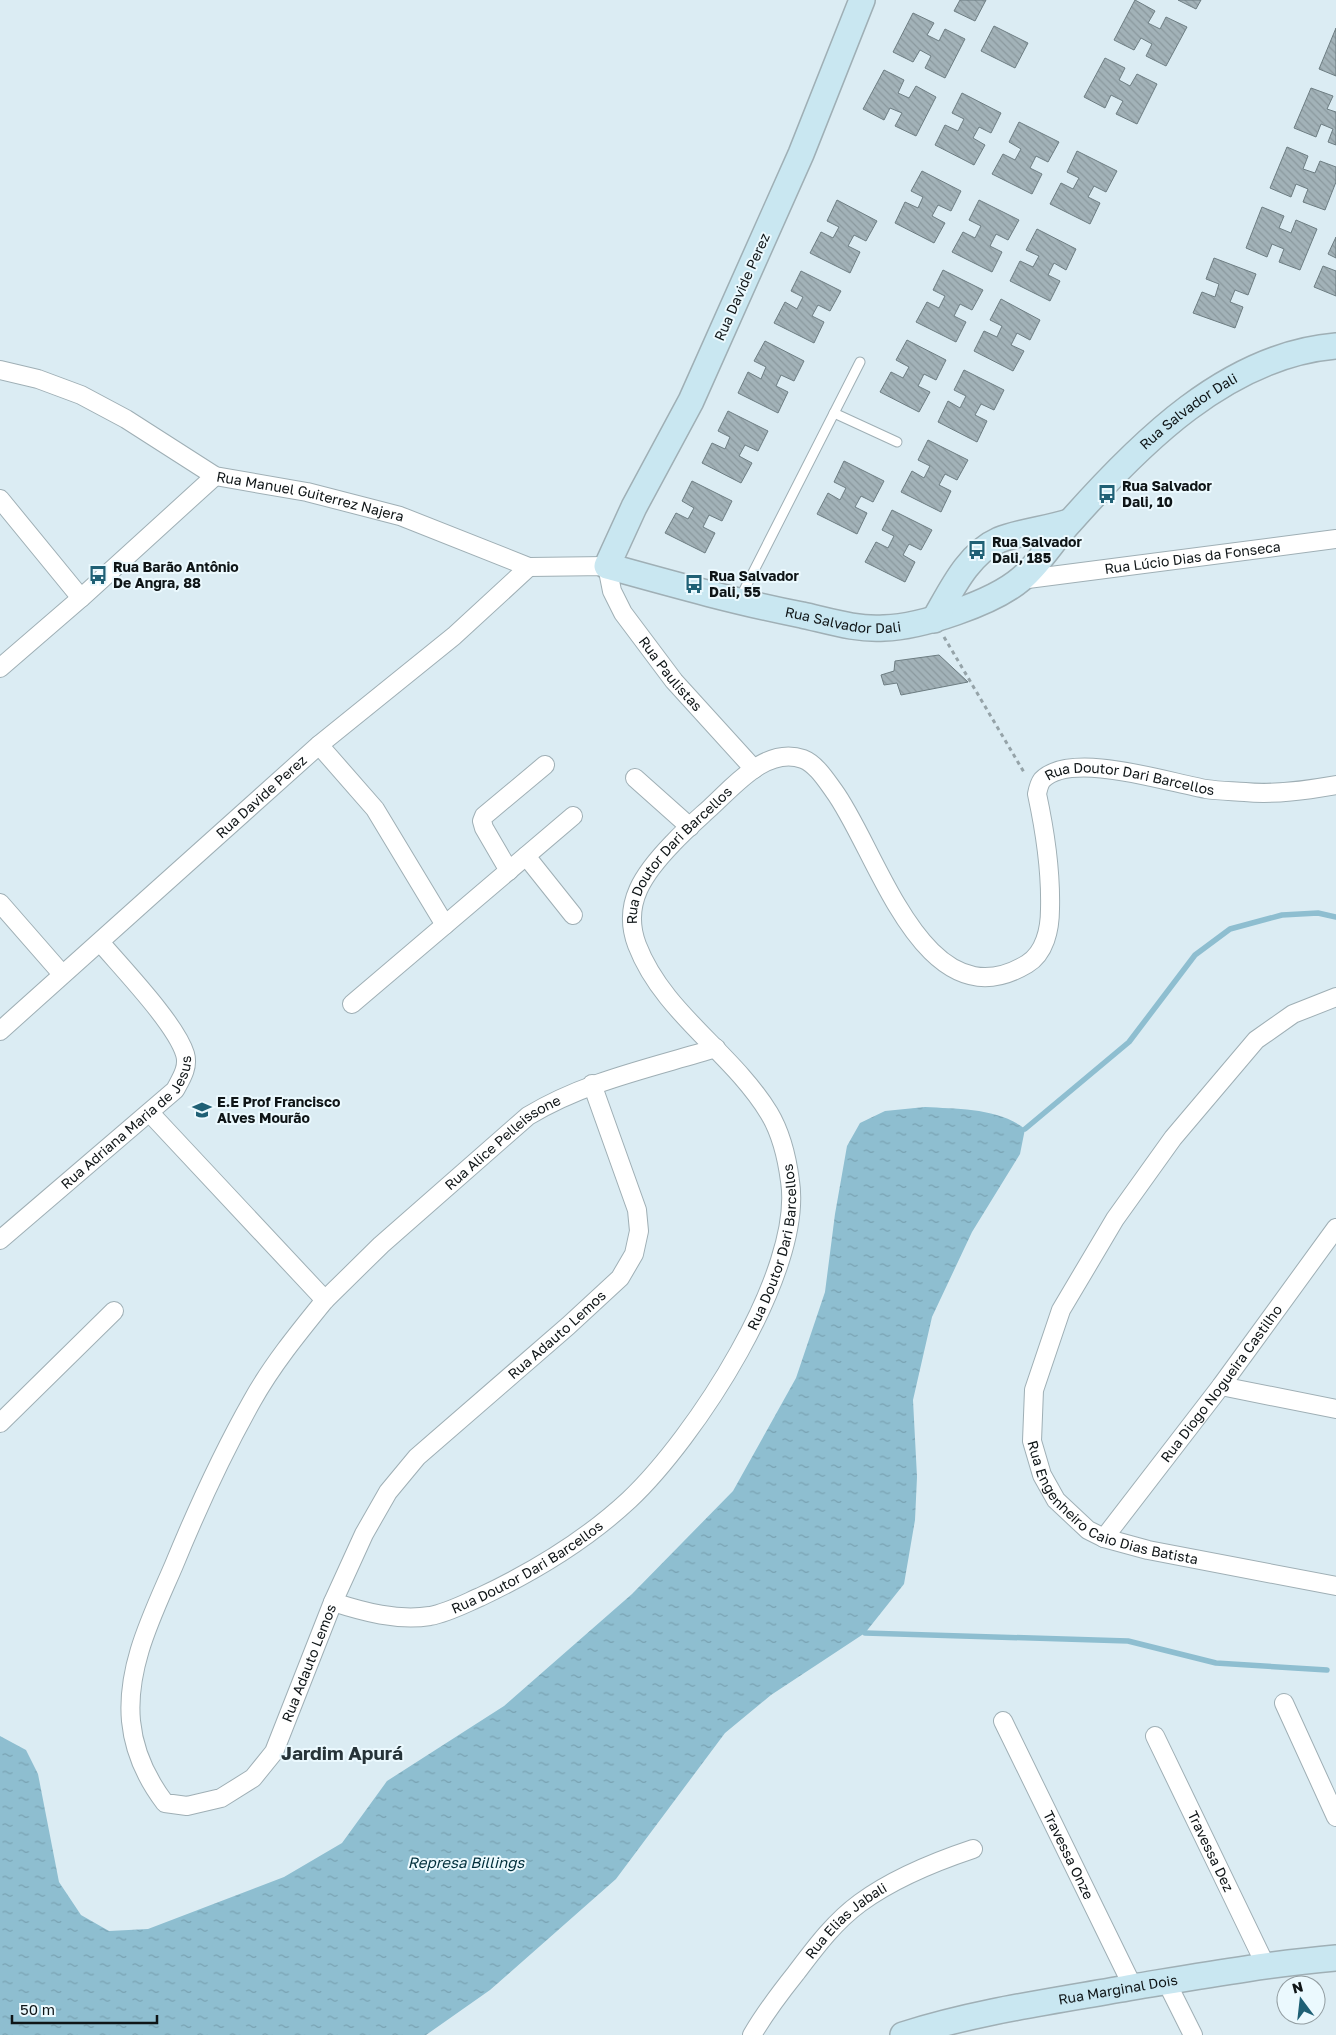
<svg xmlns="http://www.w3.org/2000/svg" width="1336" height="2035" viewBox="0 0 1336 2035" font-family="'Golos Text',sans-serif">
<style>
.water{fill:url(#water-ripples)}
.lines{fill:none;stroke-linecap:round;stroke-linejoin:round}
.stream{stroke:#8ebed0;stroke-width:5.5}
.building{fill:url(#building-back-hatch);stroke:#6d7d82}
.lane-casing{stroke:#9fafb5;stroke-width:11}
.street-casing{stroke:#9fafb5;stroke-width:20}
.secondary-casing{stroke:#9fafb5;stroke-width:28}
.path{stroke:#95a3a8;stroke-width:3;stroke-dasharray:4 4;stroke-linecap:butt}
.lane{stroke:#fff;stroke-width:9}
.street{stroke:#fff;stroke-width:18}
.secondary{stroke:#c9e7f1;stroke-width:25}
.labels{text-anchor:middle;stroke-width:4;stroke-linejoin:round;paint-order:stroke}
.street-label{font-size:14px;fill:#0f1517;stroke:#ebf9fe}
.poi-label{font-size:14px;font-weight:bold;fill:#0f1517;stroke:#ebf9fe;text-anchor:start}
.water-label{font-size:15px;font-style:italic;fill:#012f3c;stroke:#ebf9fe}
.district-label{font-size:19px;font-weight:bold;fill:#263338;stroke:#ebf9fe}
</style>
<defs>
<pattern id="water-ripples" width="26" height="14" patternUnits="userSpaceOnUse" patternTransform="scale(1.25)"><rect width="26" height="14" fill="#8ebed0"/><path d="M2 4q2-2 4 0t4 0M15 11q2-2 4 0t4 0" fill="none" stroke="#79a2b2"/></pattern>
<pattern id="building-back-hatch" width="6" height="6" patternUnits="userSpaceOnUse" patternTransform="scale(1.25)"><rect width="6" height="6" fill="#a2b2b8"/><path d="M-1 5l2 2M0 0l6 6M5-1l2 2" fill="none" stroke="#8a989d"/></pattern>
</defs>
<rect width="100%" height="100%" fill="#dbecf3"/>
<path class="water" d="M925,1107C958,1109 999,1108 1025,1129L1020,1154L972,1232L932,1317L913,1400L917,1477L915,1520L904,1584L865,1633L771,1695L725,1733L616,1879L490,1990L426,2035H0V1736L26,1750L38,1774L59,1882L81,1915L109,1931L148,1929L284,1877L342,1843L387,1781L504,1706L632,1594L733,1491L796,1378L825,1292L835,1214L847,1146L860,1123L885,1111Z"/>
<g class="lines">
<g class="stream">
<path d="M1025,1129L1129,1042L1195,955L1230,929L1282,915L1318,913L1336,917"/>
<path d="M865,1633L1128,1641L1216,1663L1327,1670"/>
</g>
</g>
<g class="building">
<path d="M960,0H986L975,21L954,11Z"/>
<path d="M1135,0L1155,11L1148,23L1160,29L1166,17L1187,27L1166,66L1146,56L1152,44L1141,38L1134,50L1114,40Z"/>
<path d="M1178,0H1201L1196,9Z"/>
<path d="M913,13L934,23L927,35L939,41L945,29L965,39L945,78L925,68L931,56L920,50L913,62L893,52Z"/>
<path d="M994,26L1028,43L1015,68L981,51Z"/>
<path d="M1336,28V76L1319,69Z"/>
<path d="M1105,58L1125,68L1119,80L1130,86L1137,74L1157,84L1137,124L1116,114L1123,101L1111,95L1105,108L1084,97Z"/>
<path d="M884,70L904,80L898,93L909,98L916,86L936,97L916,136L895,126L902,113L890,108L884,120L863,109Z"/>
<path d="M1311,88L1333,96L1327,109L1336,112V145L1328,142L1333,129L1321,124L1316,137L1294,128Z"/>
<path d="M962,93L1001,113L991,133L979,127L973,138L985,145L974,165L935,145L945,125L958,131L964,119L952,113Z"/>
<path d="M1019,122L1059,142L1048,162L1036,156L1030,168L1042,174L1032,194L992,174L1003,154L1015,160L1021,149L1009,142Z"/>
<path d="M1287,147L1308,156L1303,169L1315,173L1320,161L1336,167V182L1325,210L1303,202L1308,189L1296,184L1291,197L1270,188Z"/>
<path d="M1077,151L1117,171L1106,192L1094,186L1088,197L1100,203L1090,224L1050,204L1061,183L1073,189L1079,178L1067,172Z"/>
<path d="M922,171L961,191L951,211L938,205L932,216L945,223L934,243L895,223L905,202L918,208L923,197L911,191Z"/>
<path d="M837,200L877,221L866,241L854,235L848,246L860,252L850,273L810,253L821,232L833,238L839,227L827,221Z"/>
<path d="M979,200L1019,220L1008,240L996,234L990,246L1002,252L992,272L952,252L963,232L975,238L981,226L969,220Z"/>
<path d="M1262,207L1284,216L1279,228L1291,233L1296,220L1317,229L1300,270L1279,262L1284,249L1272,244L1267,257L1246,248Z"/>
<path d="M1037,229L1076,249L1066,270L1054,263L1048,275L1060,281L1050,301L1010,281L1020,261L1033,267L1039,256L1026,250Z"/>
<path d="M1336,237V258L1328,254Z"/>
<path d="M1214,258L1256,274L1248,295L1235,290L1230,302L1243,307L1235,328L1193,313L1202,292L1215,297L1219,284L1206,279Z"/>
<path d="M1323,266L1336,271V296L1314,287Z"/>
<path d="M943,270L983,290L972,310L960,304L954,316L966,322L956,342L916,322L927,302L939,308L945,296L933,290Z"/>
<path d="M801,271L841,291L830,311L818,305L812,316L824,322L814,343L774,323L785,302L797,309L803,297L791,291Z"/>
<path d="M1001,299L1040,320L1030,340L1017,333L1011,345L1024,351L1013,371L974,351L984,331L997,337L1002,326L990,320Z"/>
<path d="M907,340L946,360L936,380L924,374L918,386L930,392L919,412L880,392L891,372L903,378L909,367L896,360Z"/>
<path d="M765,341L804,361L794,381L781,375L776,386L788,392L778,413L738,393L748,372L761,379L766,367L754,361Z"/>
<path d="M964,370L1004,390L994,410L981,404L975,415L987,421L977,442L938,422L948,401L960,408L966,396L954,390Z"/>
<path d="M728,411L768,431L758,451L745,445L739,456L752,463L741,483L702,463L712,443L725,449L730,437L718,431Z"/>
<path d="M928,440L968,460L957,480L945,474L939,485L951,491L941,512L901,492L912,471L924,478L930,466L918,460Z"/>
<path d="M844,461L884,481L873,502L861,496L855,507L867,513L857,534L817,514L828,493L840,500L846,488L834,482Z"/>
<path d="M692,481L732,501L722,521L709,515L703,527L715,533L705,553L665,533L676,513L688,519L694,508L682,501Z"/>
<path d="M892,510L932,530L921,550L909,544L903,555L915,562L905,582L865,562L876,542L888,548L894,536L882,530Z"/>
<path d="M939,655L968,682L901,695L897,683L884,685L881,675L894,671L895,661Z"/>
</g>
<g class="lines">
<g class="lane-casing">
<g id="lane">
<path d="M834,413L897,442"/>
<path d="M739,600L860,362"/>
</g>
</g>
<g class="street-casing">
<g id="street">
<path id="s1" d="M0,370L38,379L81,395L126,419L215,476L307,492L400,516L529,567L607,566L612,591L623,613L674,681L754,769"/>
<path d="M0,499L81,598"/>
<path id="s2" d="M1020,580L1336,539"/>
<path d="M0,668L81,598L215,476"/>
<path d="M319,745L375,809L445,925"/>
<path d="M635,778L690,827"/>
<path d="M526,856L573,915"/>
<path d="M509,871L484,828L482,821L484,816L545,765"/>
<path d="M0,903L62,974"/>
<path id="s3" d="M1336,997L1293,1014L1256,1040L1173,1138L1115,1219L1061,1310L1034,1390L1032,1441L1042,1475L1056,1500L1088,1530L1104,1538L1148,1550L1336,1586"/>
<path d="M352,1004L573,816"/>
<path id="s4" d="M0,1031L319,745L454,636L529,567"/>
<path id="s5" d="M150,1113L325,1300C299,1332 272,1365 252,1401C222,1454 197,1509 174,1565C153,1614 126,1666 131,1721C134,1752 146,1778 165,1803L187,1806L221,1798L253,1778L274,1752L333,1602L364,1534L388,1492L417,1457L568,1326L620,1278L634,1254L639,1231L637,1210L592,1084"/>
<path id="s6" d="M0,1240L175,1090C181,1079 189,1067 185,1054C176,1024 122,968 100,942"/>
<path id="s7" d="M325,1300L381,1245L528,1116C586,1081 651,1068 716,1048"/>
<path d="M1221,1386L1336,1409"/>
<path d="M0,1423L114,1311"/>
<path id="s8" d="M1104,1538L1221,1386L1336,1228"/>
<path id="s9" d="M333,1602C364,1612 397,1621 430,1616C447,1613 464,1604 480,1597C533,1572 586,1540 629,1500C694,1439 804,1272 790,1181C787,1158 781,1133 769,1113C732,1052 663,1013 637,945C621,903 645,872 673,843C685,830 699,818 712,806C735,785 767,746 803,759C816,764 826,780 834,791C878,851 924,1026 1027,964C1045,953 1050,929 1050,909C1051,872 1045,831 1037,794C1038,789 1039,784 1042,780C1071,750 1170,783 1206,789C1219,791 1232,791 1245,792C1274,795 1307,790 1336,785"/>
<path d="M1284,1703L1336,1817"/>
<path id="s10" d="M1003,1721L1133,1987"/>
<path id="s11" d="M1155,1736L1266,1966"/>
<path d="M1166,1981L1193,2035"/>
<path id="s12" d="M752,2035C765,2013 780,1993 796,1973C815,1948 834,1922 860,1903C894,1878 934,1862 973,1849"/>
</g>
</g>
<g class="secondary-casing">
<g id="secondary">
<path id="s13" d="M862,0L801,154L691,401L634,507L607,566C672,584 736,602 802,615C829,621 857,630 884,628C921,627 993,603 1021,579C1040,563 1053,540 1070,522C1139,444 1227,355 1336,346"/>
<path d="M934,620C950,593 967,554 999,540C1019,532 1047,529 1069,522"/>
<path id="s14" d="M903,2035C978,2011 1055,2001 1133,1987C1200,1976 1268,1964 1336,1958"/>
</g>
</g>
<path class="path" d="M944,637L1025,774"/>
<use href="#lane" class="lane"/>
<use href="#street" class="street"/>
<use href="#secondary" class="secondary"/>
</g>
<defs>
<g id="bus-bare" transform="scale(1.5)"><path d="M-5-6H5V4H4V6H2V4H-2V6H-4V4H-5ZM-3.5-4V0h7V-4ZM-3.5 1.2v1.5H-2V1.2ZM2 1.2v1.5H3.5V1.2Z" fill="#1f6075" stroke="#ebf9fe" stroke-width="2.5" paint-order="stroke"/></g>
<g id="school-bare" transform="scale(1.5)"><path d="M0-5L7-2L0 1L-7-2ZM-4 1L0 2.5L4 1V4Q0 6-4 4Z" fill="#1f6075" stroke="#ebf9fe" stroke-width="2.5" paint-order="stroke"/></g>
</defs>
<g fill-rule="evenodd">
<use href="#bus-bare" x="1107" y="494"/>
<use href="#bus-bare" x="977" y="550"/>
<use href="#bus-bare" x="98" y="575"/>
<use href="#bus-bare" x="694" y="584"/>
<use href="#school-bare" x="202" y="1110"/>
</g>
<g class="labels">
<g class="street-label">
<text transform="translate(742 287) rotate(-66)" y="5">Rua Davide Perez</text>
<text dy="5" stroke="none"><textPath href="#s13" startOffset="1291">Rua Salvador Dali</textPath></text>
<text dy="5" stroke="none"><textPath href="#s1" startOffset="339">Rua Manuel Guiterrez Najera</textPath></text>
<text dy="5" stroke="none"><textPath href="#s2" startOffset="174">Rua Lúcio Dias da Fonseca</textPath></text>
<text dy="5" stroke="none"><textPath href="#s13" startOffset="864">Rua Salvador Dali</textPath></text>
<text dy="5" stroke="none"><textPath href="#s1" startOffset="775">Rua Paulistas</textPath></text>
<text dy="5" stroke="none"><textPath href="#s9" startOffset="1884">Rua Doutor Dari Barcellos</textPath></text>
<text dy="5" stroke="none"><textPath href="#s4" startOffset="351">Rua Davide Perez</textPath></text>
<text dy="5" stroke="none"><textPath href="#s9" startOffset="1091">Rua Doutor Dari Barcellos</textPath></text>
<text dy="5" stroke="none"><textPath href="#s6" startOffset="175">Rua Adriana Maria de Jesus</textPath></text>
<text dy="5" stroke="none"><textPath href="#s7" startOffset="238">Rua Alice Pelleissone</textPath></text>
<text dy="5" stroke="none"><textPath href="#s9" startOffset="628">Rua Doutor Dari Barcellos</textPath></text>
<text dy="5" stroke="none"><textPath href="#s5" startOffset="1460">Rua Adauto Lemos</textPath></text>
<text dy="5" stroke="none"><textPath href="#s8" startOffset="194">Rua Diogo Nogueira Castilho</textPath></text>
<text dy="5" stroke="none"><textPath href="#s3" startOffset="672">Rua Engenheiro Caio Dias Batista</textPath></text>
<text dy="5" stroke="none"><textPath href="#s9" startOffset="208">Rua Doutor Dari Barcellos</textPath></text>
<text dy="5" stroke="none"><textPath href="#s5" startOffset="1040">Rua Adauto Lemos</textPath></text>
<text dy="5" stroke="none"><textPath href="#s11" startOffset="128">Travessa Dez</textPath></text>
<text dy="5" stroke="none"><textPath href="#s10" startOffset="149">Travessa Onze</textPath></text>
<text dy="5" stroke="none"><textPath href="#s12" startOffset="149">Rua Elias Jabali</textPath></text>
<text dy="5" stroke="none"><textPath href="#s14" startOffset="220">Rua Marginal Dois</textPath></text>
</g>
<g class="poi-label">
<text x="1122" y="491">Rua Salvador<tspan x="1122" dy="16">Dali, 10</tspan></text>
<text x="992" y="547">Rua Salvador<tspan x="992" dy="16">Dali, 185</tspan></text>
<text x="113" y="572">Rua Barão Antônio<tspan x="113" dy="16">De Angra, 88</tspan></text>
<text x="709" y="581">Rua Salvador<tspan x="709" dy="16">Dali, 55</tspan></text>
<text x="217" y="1107">E.E Prof Francisco<tspan x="217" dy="16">Alves Mourão</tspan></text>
</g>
<g class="water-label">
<text x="466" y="1868">Represa Billings</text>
</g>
<g class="district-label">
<text x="342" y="1760">Jardim Apurá</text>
</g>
</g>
<g transform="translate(1301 2000) rotate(345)"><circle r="24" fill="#ebf9fe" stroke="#939ea2"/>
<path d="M0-4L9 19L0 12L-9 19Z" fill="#1f6075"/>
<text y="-8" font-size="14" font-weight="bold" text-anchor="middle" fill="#0f1517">N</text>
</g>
<path d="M12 2015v8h145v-8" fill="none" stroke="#0f1517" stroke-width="2.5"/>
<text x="20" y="2015" font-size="15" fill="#0f1517" stroke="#ebf9fe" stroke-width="4" paint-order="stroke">50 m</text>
</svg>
